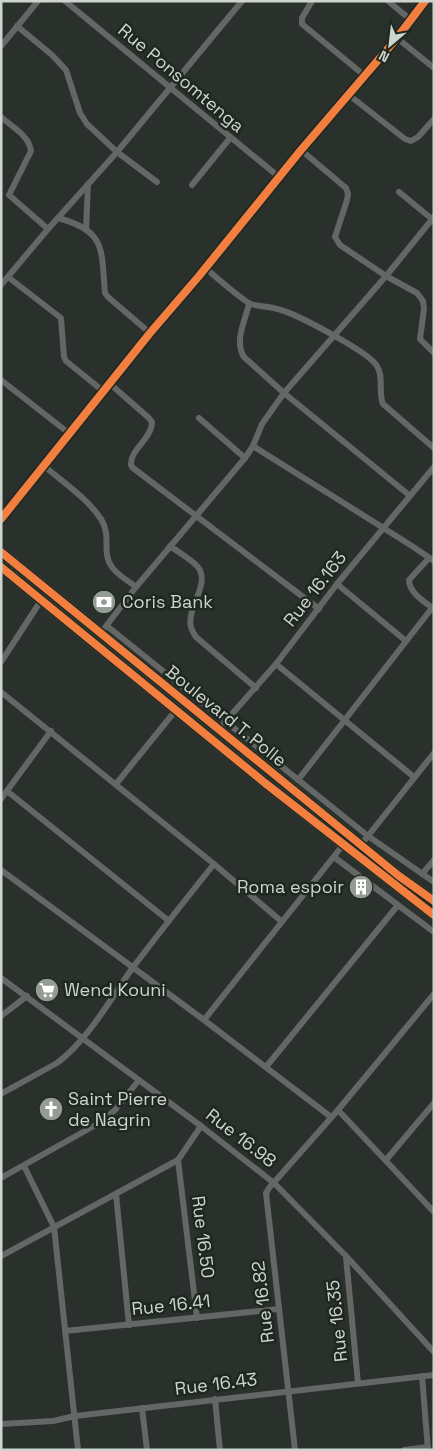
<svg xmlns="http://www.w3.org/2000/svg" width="435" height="1451" viewBox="0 0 435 1451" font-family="'Space Grotesk',sans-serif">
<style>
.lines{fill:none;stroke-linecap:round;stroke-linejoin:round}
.street{stroke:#656666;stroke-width:6}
.highway{stroke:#6a6c6c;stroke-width:11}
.cycleway-casing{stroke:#1e2820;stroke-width:11}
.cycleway{stroke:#f27e40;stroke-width:8}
.labels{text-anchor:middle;stroke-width:5;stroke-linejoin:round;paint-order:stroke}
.street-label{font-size:18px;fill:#ced4ce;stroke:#1e2820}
.poi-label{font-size:18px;fill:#ced4ce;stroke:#1e2820;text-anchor:start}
</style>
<rect width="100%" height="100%" fill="#2a302b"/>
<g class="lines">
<g class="street">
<path d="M65,1L279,177"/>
<path d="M312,1L302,18V24L365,76"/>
<path d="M388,1L411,20"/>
<path d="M17,26L52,55L66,70L80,113L87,124L117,152L157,182"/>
<path d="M397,38L434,68"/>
<path d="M1,46L38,1"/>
<path d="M349,95L405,139L411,141L418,137L434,119"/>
<path d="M1,117C12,127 29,135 31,151L9,195L48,229"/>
<path d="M301,150L346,188L348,194L347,200L335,237L340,245L386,276L417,293L423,301L424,309L420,339L434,353"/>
<path d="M192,185L230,138"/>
<path d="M399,192L432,219"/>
<path d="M58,218C107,231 101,250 105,293L108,297L150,333"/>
<path d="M86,230L88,184"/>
<path d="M205,268C214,275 243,301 251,304C260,307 271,306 281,310C298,315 369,352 377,366C384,377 378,392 383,404L434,448"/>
<path d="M8,277L61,318L64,357L66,361L103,391"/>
<path d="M1,285L48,229L117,152L242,1"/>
<path d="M249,304C245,321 234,341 244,357L284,393L409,495"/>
<path d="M1,380L70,434"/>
<path d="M109,383L149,418L152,422C152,439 130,449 131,465L133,468L319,609"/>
<path d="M199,418L245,458"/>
<path d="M253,446L412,546L434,561"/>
<path d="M44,466C63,482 87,498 101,519C112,536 101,553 112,567C117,575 129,581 136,587"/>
<path d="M1,519L150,333L199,276L301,150L397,38L425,1"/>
<path d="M170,546C178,552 191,559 198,567C211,584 186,608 191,627C192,631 194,634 196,637L256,688"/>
<path d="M429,558L409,580C409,593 425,602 434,609"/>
<path d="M337,584L406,641"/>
<path d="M107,626L368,836L434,882"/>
<path d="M100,634L136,587L245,458L253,446L262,424L284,393L386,276L434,217"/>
<path d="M1,662L42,599"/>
<path d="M276,664L414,777"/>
<path d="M1,692L214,864L281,921"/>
<path d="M224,723L276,664L337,584L434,467"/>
<path d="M298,780L432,608"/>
<path d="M116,784L176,710"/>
<path d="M7,791L169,921"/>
<path d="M1,799L51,731"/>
<path d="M360,846L434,753"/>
<path d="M334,857L434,932"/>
<path d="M1,870L204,1020L331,1117"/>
<path d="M422,874L434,860"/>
<path d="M1,978L201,1126L274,1183L346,1256L434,1352"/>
<path d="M1,1016L27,996"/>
<path d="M204,1020L343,845"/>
<path d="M266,1067L398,905"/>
<path d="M1,1094L57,1063C86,1042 111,999 131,970C158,934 186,899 214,864"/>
<path d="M338,1110L434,1212"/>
<path d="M178,1160L197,1318"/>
<path d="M386,1160L434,1103"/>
<path d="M24,1166L54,1227L78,1450"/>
<path d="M1,1178L101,1122L115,1110L139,1080"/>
<path d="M116,1194L129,1325"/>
<path d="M1,1256L178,1160L201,1126"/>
<path d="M346,1257L358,1383"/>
<path d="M65,1331L279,1309"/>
<path d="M422,1376L428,1450"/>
<path d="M215,1399L220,1450"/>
<path d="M142,1408L147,1450"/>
<path d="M1,1424L53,1421L75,1416L434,1375"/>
<path d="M295,1450L266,1193L269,1188L338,1110L434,994"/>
<path d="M404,1450L428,1447"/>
</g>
<g class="highway">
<path d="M1,552L399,876L434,901"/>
<path d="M1,567L265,783L434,915"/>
</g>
<g class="cycleway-casing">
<g id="cycleway">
<path d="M1,519L150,333L199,276L301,150L397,38L425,1"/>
<path d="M1,552L399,876L434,901"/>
<path d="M1,567L265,783L434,915"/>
</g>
</g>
<use href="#cycleway" class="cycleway"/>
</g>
<defs>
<g id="bank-disc" transform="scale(1.25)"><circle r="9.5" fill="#959b95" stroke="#1e2820"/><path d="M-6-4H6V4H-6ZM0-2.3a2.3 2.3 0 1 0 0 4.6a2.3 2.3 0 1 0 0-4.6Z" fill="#fff"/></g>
<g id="building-disc" transform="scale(1.25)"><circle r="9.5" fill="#959b95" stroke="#1e2820"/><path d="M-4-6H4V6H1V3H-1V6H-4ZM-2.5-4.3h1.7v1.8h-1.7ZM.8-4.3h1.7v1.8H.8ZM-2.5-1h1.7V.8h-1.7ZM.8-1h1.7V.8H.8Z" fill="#fff"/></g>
<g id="supermarket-disc" transform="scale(1.25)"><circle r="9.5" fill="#959b95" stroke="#1e2820"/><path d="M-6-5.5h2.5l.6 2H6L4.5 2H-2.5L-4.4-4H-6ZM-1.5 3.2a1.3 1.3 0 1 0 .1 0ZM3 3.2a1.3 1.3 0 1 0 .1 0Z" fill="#fff"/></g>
<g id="church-disc" transform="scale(1.25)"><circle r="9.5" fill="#959b95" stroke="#1e2820"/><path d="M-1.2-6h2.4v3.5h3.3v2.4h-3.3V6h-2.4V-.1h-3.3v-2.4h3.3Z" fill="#fff"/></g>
</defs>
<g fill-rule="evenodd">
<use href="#bank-disc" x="104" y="602"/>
<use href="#building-disc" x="361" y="887"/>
<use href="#supermarket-disc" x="47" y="990"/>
<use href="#church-disc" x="51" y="1109"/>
</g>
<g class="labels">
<g class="street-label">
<text transform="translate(181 78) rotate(40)" y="6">Rue Ponsomtenga</text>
<text transform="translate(315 589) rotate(-52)" y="6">Rue 16.163</text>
<text transform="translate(226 716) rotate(39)" y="6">Boulevard T. Polle</text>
<text transform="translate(241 1138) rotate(38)" y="6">Rue 16.98</text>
<text transform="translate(203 1237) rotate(83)" y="6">Rue 16.50</text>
<text transform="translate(263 1302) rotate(-97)" y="6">Rue 16.82</text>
<text transform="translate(171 1305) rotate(-6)" y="6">Rue 16.41</text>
<text transform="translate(337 1321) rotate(-96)" y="6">Rue 16.35</text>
<text transform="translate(216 1384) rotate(-7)" y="6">Rue 16.43</text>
</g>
<g class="poi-label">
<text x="122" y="608">Coris Bank</text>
<text x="344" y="893" text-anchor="end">Roma espoir</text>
<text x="64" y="996">Wend Kouni</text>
<text x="68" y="1105">Saint Pierre<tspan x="68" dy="21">de Nagrin</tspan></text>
</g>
</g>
<rect width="435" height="1451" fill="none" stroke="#ced4ce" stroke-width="5"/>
<g transform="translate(390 45) rotate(208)" stroke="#1e2820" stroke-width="4" paint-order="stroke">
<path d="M0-4L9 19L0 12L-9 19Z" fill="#ced4ce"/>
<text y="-8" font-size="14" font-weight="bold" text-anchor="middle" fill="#ced4ce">N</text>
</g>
</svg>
